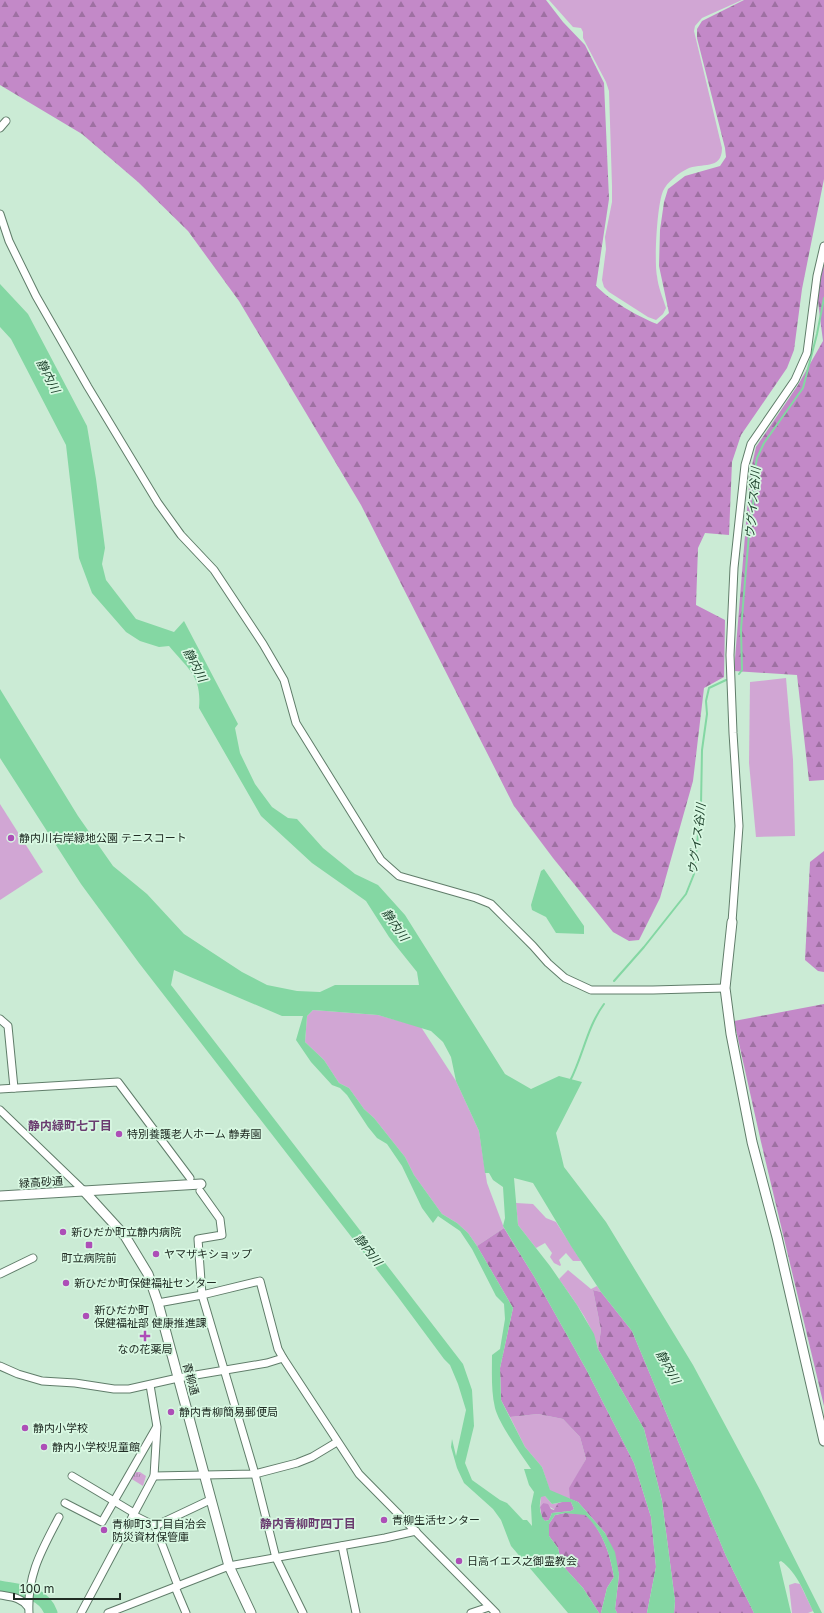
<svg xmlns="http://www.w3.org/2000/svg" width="824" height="1613" viewBox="0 0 824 1613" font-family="'Golos Text','Noto Sans JP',sans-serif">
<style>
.green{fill:#d1a6d4}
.forest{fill:url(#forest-firs)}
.park{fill:url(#park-tufts)}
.water{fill:#84d7a3;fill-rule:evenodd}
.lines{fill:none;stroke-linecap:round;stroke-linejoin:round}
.stream{stroke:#84d7a3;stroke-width:2}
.river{stroke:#84d7a3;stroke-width:13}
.street-casing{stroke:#607d6a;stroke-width:9}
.secondary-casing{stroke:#607d6a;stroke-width:11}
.street{stroke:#fff;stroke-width:7}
.secondary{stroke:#fff;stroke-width:9}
.poi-dot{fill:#ad4eb7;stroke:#d8f8e2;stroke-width:1.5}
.labels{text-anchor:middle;stroke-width:3.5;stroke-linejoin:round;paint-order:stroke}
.poi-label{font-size:11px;fill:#202c24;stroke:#d8f8e2;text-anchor:start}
.street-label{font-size:11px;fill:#202c24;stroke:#d8f8e2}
.water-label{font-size:12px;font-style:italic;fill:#1b3e29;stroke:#d8f8e2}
.neighbourhood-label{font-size:12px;font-weight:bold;fill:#6a3b6f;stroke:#d8f8e2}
</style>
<defs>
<pattern id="forest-firs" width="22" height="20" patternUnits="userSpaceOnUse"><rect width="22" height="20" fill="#c389c8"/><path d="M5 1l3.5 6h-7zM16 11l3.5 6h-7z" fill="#9e70a2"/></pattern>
<pattern id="park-tufts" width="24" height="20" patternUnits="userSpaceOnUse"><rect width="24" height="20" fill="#d1a6d4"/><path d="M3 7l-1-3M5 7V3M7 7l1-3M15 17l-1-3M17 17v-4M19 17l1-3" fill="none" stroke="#a987ac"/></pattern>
</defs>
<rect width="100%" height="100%" fill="#cbebd5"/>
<g class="green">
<path d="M549,0H742L702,18L695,26L694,31L722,148C722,171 701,162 687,169C679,173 667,182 663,191C657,205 654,261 657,276C658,287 663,298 666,308L663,314L656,320L648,317L609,292L604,287L602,280L606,249L605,237L612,202V186L609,91L606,82L583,38V32L581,28L573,27Z"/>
<path d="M786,678L793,760L795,836L756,837L749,763L750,682Z"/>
<path d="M0,804L43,872L0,900Z"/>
<path d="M313,1010L378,1015L421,1027L456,1081L479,1131L487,1183L504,1228L477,1246L468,1233L457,1223L442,1214L414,1175L405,1157L374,1118L364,1109L349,1088L339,1083L324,1060L305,1042L307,1016Z"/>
<path d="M516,1203L533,1204L546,1218L556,1222L581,1261H573L566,1253L559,1260L561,1265L560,1266L554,1263L550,1257L552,1253L545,1243L536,1248L518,1225Z"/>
<path d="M568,1270L591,1289L597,1286L601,1292L593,1290L601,1330L598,1349C592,1323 574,1301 559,1279Z"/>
<path d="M538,1414L563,1419L580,1437L586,1459L570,1488V1499L550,1491L542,1467L525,1447L510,1417Z"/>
<path d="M541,1496H545L552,1504L558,1503L555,1510L543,1503L540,1507Z"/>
<path d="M795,1583L800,1584L813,1611L808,1613H792L789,1585Z"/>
</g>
<g class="forest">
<path d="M0,0H546L563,22L585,45L604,83L609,199L596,286C611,301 637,316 657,324L669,313L659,266L660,230L664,202L668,189L685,176L720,166L726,157L725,148L697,38V29L702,21L744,0H824V179L802,289L794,350L787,368L741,435L732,462L729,535L705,533L698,548L696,605L725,620L724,677L704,688L693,781L660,898L639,940L629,941L613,932L553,858L514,806L361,505L239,301L188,231L138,182L82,134L0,85Z"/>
<path d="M824,264V780L809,781L797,675L734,671L750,474L756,447L798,385L823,341L817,293Z"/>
<path d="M824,851V972L818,971L805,960L810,862Z"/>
<path d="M824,1004V1406L761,1142L734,1021Z"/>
<path d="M504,1228L535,1278L586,1369L634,1463L651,1517L656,1567L647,1613H617L615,1609L619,1574L605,1533L578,1502L570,1499L569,1488L586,1459L580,1437L563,1419L538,1414L510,1417L501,1400L500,1368L513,1308L477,1246Z"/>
<path d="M593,1290L601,1292L632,1331L726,1556L754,1613H674L675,1601L662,1501L644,1429L598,1349L601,1330Z"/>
<path d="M562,1502H571L574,1509L571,1511L552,1513L549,1520L545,1521L542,1518L540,1507L543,1503L548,1504L551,1509L554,1510L558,1503Z"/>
<path d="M565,1513L585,1514C603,1531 610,1554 614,1577L607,1588L601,1613H599L583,1588L562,1565L558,1548L549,1536V1524L555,1515Z"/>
</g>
<path class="park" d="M135,1472H140L146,1476L143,1486L130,1478Z"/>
<g class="water">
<path d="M0,284L28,314L87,426L96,479L105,548L102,564L106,580L136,619L174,632L184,621L238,724L235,728L240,753L255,784L272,807L288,818L297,819L323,848L355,874L378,885L405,915L505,1074L531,1089L559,1076L582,1082L556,1133L564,1167L606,1222L693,1365L760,1490L822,1613H814C805,1595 798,1573 781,1561L779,1562L791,1613H754L726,1556L632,1331L601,1292L571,1246L533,1183L514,1178L518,1225L550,1266L577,1305L594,1334L598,1349L644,1429L662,1501L675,1601L674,1613H647L656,1567L651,1517L634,1463L586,1369L535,1278L503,1226L505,1218L503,1187L493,1180L489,1173H485L479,1131L456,1081L451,1057L443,1042L431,1031L378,1015L313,1010L307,1016L305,1042L324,1060L339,1083L349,1088L364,1109L374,1118L405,1157L414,1175L442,1214L457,1223L468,1233L477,1246L513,1308L500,1368L501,1400L525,1447L542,1467L550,1490L578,1502L605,1533L615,1552L619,1574L615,1609L617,1613H601L607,1588L614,1577C610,1554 603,1531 585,1515L565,1513L555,1515L549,1524V1536L558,1548L562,1565L583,1588L599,1613H568L511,1546L501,1520L493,1509L464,1483L457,1468L451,1447L452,1439L456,1456L466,1410L458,1384L450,1365L444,1359L398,1297L139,963L81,884L0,758V689L78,816L113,866L147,894L184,934L242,972L267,985L297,991L320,992L335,985H419L417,972L389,937L366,901L312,863L261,816L199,708C202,676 188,669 169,646L159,647L140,641L126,632L92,593L79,558L66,445L11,339L0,327ZM174,970L282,1016H303L296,1040L311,1062L332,1085L340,1088L347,1095L368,1127L377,1138L387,1144L402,1166L422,1208L433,1223L438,1216L460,1231L472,1249L496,1296L504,1304L505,1319L500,1349L492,1355C492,1373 491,1391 495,1408C499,1424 521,1454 531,1469H524L529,1485L534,1492L531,1506L532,1526L527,1520H523L507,1503L500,1500L472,1480L465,1463L474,1426L472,1390L463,1364L171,985ZM545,1496L552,1504L562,1502H571L574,1509L571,1511L552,1513L549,1520L545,1521C539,1514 539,1505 541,1497Z"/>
<path d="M544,869L584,926V934L556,933L546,917L532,910L531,905L541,871Z"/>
<path d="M15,1586C36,1591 47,1591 55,1613H47C42,1598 27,1596 13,1592Z"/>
</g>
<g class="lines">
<g class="stream">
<path d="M739,674L742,670L741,629L749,534L753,509L754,475L757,458L764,443L803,388L817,334L824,298"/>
<path d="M614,981L644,947L686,894L694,874L701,805L702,750L707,714L706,701L709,688L726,680"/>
<path d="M570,1081C583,1056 587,1027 604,1004"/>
</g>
<path class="river" d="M0,1587C20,1591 43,1591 51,1613"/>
<g class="street-casing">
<g id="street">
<path d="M0,128L6,121"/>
<path d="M0,214L9,241L36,296L88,387L158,503L181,535L214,570L263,644L284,680L296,723L381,860L399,876L476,898L491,904L533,946L548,963L565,978L591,990H653L725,988"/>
<path d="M732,922L739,826L733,733L730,655L734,568L745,465L751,444L795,380L807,353L817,276L824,246"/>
<path d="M0,1019L8,1026L14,1088"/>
<path d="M0,1089L118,1082L190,1178"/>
<path d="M0,1110L84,1191"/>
<path d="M200,1191L220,1219L222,1235L198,1239L202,1295L255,1474L276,1558L303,1613"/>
<path d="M0,1274L33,1258"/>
<path d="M158,1303L202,1295L260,1281L278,1349L283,1358L359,1474L496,1613"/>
<path d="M0,1366L18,1374L42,1381L75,1383L114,1389H129L178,1378L267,1363L283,1358"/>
<path d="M72,1476L134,1513"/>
<path d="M154,1476L255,1474L297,1463L312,1457L337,1442"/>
<path d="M65,1503L102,1522L156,1428"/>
<path d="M133,1515L155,1526L178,1586"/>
<path d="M155,1526L210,1500"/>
<path d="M342,1546L356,1613"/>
<path d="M175,1587L186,1613"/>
<path d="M0,1595C11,1597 21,1597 28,1607"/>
<path d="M29,1613C27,1574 42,1550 59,1517"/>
<path d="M81,1613L154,1476L157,1427L150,1385"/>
<path d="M108,1613L229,1566L385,1538L416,1531"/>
<path d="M471,1613L489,1607"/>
</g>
</g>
<g class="secondary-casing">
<g id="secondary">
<path d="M732,922L725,988L731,1034L752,1142L777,1237L824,1441"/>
<path d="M84,1191L125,1236L148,1274L158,1303L229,1566L251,1613"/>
<path d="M0,1196L201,1184"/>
</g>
</g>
<use href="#street" class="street"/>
<use href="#secondary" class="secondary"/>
</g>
<g class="poi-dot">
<circle cx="11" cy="838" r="4"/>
<circle cx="119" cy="1134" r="4"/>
<circle cx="63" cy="1232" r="4"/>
<rect x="85" y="1241" width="8" height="8" rx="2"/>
<circle cx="156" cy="1254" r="4"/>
<circle cx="66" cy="1283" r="4"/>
<circle cx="86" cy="1316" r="4"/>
<path d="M143 1330h4v4h4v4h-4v4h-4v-4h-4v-4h4z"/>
<circle cx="171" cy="1412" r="4"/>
<circle cx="25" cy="1428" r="4"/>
<circle cx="44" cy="1447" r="4"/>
<circle cx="384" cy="1520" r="4"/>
<circle cx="104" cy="1530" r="4"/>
<circle cx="459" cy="1561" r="4"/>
</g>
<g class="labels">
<g class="poi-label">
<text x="19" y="842">静内川右岸緑地公園 テニスコート</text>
<text x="127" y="1138">特別養護老人ホーム 静寿園</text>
<text x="71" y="1236">新ひだか町立静内病院</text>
<text x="164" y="1258">ヤマザキショップ</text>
<text x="89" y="1262" text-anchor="middle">町立病院前</text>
<text x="74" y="1287">新ひだか町保健福祉センター</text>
<text x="94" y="1314">新ひだか町<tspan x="94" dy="13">保健福祉部 健康推進課</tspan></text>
<text x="145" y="1353" text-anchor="middle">なの花薬局</text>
<text x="179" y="1416">静内青柳簡易郵便局</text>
<text x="33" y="1432">静内小学校</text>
<text x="52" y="1451">静内小学校児童館</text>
<text x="392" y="1524">青柳生活センター</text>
<text x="112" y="1528">青柳町3丁目自治会<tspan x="112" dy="13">防災資材保管庫</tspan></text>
<text x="467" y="1565">日高イエス之御霊教会</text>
</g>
<g class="street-label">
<text transform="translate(41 1182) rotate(-4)" y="4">緑高砂通</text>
<text transform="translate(191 1379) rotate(75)" y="4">青柳通</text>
</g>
<g class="water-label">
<text transform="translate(48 376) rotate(63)" y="4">静内川</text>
<text transform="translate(753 503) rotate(-85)" y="4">ウグイス谷川</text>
<text transform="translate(195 665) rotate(62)" y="4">静内川</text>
<text transform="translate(697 839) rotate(-83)" y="4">ウグイス谷川</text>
<text transform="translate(395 925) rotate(55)" y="4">静内川</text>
<text transform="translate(368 1250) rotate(52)" y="4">静内川</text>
<text transform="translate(668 1367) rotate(61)" y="4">静内川</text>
</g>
<g class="neighbourhood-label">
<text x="70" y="1130">静内緑町七丁目</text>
<text x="308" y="1528">静内青柳町四丁目</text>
</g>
</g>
<path d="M14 1593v6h106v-6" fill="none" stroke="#202c24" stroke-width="2"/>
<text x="20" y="1593" font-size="12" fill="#202c24" stroke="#d8f8e2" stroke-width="3" paint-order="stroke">100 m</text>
</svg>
